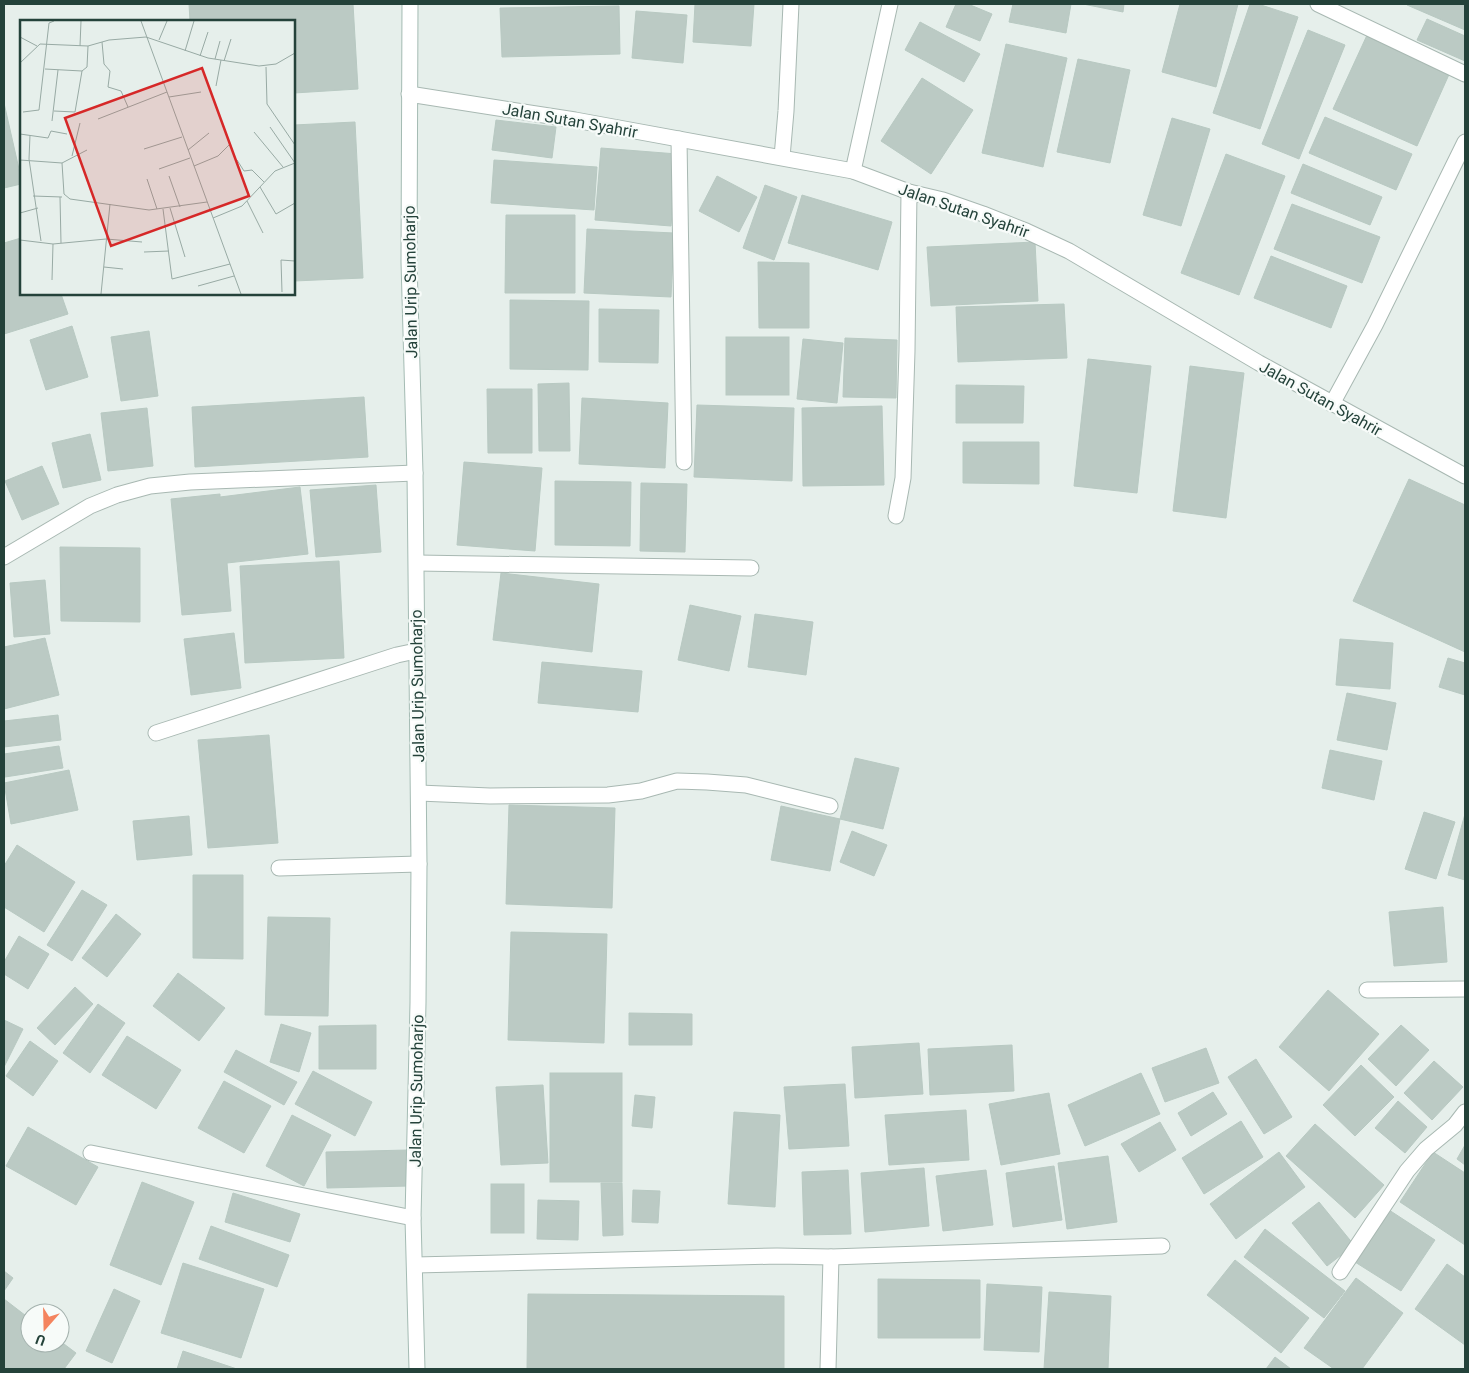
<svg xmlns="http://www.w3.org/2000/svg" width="1469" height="1373" viewBox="0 0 1469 1373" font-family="Roboto,sans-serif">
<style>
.building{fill:#bbcac4;stroke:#b8c9c2}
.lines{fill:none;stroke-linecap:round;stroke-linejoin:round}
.street-casing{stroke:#a8b8b2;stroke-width:17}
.secondary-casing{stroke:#a4bbb3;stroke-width:17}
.street{stroke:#fff;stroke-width:15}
.secondary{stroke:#fff;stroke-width:15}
.labels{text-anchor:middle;stroke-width:4.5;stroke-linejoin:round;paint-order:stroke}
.street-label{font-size:16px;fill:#24423a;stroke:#f7fbf9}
.inset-road{fill:none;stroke:#98aaa4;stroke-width:1}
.view{fill:#d62828;fill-opacity:0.15;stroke:#d62828;stroke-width:2.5}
.inset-edge{fill:none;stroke:#24423a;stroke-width:2.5}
</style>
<rect width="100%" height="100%" fill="#e6efeb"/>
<g class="building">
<path d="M189,4H353L358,89L294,93V21H190Z"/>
<path d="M695,4H754L751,46L693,42Z"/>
<path d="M956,4H968L992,14L980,41L946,27Z"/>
<path d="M1013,4H1071L1066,33L1009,22Z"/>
<path d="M1083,4H1124L1123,12Z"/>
<path d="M1180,4H1238L1216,87L1162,72Z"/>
<path d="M1250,4H1258L1298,17L1260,129L1213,113Z"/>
<path d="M1408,4H1465V30L1407,5Z"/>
<path d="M619,6L620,54L502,57L500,8Z"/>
<path d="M636,11L687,15L683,63L632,58Z"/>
<path d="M1427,19L1465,36V61L1417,40Z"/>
<path d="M920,22L980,54L964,82L905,50Z"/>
<path d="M1308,30L1345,45L1299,159L1262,144Z"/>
<path d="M1368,33L1451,70L1417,146L1333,109Z"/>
<path d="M1006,44L1067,58L1043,167L982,153Z"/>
<path d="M1078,59L1130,70L1110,163L1057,152Z"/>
<path d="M922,78L973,110L931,174L881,141Z"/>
<path d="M4,103L21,178V184L4,188Z"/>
<path d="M1325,117L1412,154L1396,190L1309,153Z"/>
<path d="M1172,118L1210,129L1181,226L1143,215Z"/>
<path d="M496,120L556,127L552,158L492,150Z"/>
<path d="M355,122L363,278L294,281V125Z"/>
<path d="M601,148L677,154L671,226L595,220Z"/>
<path d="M1226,154L1285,176L1239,295L1181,273Z"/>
<path d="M494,160L597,167L594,210L491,203Z"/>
<path d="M1303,164L1382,197L1370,225L1291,193Z"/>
<path d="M717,176L757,197L739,232L699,211Z"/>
<path d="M765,185L797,197L774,260L743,248Z"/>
<path d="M802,195L892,222L878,270L788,243Z"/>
<path d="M1292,204L1380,237L1362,283L1274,249Z"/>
<path d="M506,215H575V293H505Z"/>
<path d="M587,229L674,233L671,297L584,293Z"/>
<path d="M21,238V294H61L68,314L4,334V243Z"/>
<path d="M1035,242L1038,301L931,306L927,247Z"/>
<path d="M1271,256L1347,286L1331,328L1254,298Z"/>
<path d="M758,262L809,263V328H759Z"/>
<path d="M510,300L589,301L588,370L510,369Z"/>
<path d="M1064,304L1067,358L958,362L956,307Z"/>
<path d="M599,309L659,310L658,363L599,362Z"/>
<path d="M72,326L88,377L46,390L30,340Z"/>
<path d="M149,331L158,396L121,401L111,337Z"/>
<rect x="726" y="337" width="63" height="58"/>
<path d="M845,338L897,340L896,398L843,397Z"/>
<path d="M803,339L843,343L837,403L797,399Z"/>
<path d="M1088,359L1151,366L1137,493L1074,486Z"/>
<path d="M1190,366L1244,373L1226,518L1173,511Z"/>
<path d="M569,383L570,451H539L538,384Z"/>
<path d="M956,385L1024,386L1023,423H956Z"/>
<path d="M487,389H532V453H488Z"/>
<path d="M364,397L368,457L195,467L192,407Z"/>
<path d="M582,398L668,403L665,468L579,464Z"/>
<path d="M697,405L794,408L792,481L694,477Z"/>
<path d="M882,406L884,485L803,486L802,408Z"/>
<path d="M147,408L153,466L108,471L101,413Z"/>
<path d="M90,434L101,480L63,488L52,443Z"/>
<path d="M963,442H1039V484L963,483Z"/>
<path d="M464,462L542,468L535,551L457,545Z"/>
<path d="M42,466L59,504L22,520L5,481Z"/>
<path d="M1409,479L1465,505V652L1353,601Z"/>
<path d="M555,481L631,482L630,546L555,545Z"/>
<path d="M641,483L687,484L685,552L640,551Z"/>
<path d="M376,485L381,552L316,557L310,490Z"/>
<path d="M300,487L308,554L227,563L231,611L182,615L171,499L220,494V497Z"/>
<path d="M60,547L140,548V622L61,621Z"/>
<path d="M339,561L344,658L245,663L240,566Z"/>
<path d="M501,573L599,584L592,652L493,640Z"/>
<path d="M45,580L50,634L14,637L10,583Z"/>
<path d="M690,605L741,616L729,671L678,660Z"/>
<path d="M755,614L813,622L806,675L748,667Z"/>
<path d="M234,633L241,688L191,695L184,639Z"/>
<path d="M45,638L59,695L4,709V647Z"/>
<path d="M1340,639L1393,643L1390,689L1336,685Z"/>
<path d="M1448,658L1465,663V695L1439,687Z"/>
<path d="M542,662L642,671L638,712L538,703Z"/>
<path d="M1347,693L1396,703L1387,750L1337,740Z"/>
<path d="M58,715L61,740L4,747V721Z"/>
<path d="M269,735L278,843L208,848L198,740Z"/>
<path d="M59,746L63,768L5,777L4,754Z"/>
<path d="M1330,750L1382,761L1374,800L1322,788Z"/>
<path d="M855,758L899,768L883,829L840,819Z"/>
<path d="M69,770L78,810L11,824L4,783Z"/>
<path d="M509,805L615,808L612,908L506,904Z"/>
<path d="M781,806L840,819L830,871L771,860Z"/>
<path d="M1424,812L1455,822L1436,879L1405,869Z"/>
<path d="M1465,814V880L1448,875Z"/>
<path d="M189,816L192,855L137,860L133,821Z"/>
<path d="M852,831L887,845L874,876L840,862Z"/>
<path d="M17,845L75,882L44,932L4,907V866Z"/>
<path d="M193,875H243V959L193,958Z"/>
<path d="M82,890L107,905L72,961L47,945Z"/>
<path d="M1443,907L1447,962L1394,966L1389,912Z"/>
<path d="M116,914L141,934L107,977L82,958Z"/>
<path d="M268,917L330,918L328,1016L265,1015Z"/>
<path d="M511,932L607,934L604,1043L508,1040Z"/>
<path d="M19,936L49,954L28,989L4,974V962Z"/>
<path d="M178,973L225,1008L199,1041L153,1006Z"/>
<path d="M75,987L93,1004L55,1045L37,1028Z"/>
<path d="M1328,990L1379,1034L1329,1091L1279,1047Z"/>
<path d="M98,1004L125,1023L90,1073L63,1053Z"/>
<path d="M629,1013L692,1014V1045H629Z"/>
<path d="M4,1020L23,1029L4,1067Z"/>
<path d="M281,1024L311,1033L299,1072L270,1062Z"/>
<path d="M376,1025V1069H319V1026Z"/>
<path d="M1401,1025L1429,1050L1396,1086L1368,1059Z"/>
<path d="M127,1036L181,1070L156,1109L102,1075Z"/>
<path d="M30,1041L58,1061L33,1096L6,1076Z"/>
<path d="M919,1043L923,1094L855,1098L852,1047Z"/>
<path d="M1012,1045L1014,1091L930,1095L928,1049Z"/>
<path d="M1206,1048L1219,1083L1165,1102L1152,1068Z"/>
<path d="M236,1050L297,1082L284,1105L224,1072Z"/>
<path d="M1256,1059L1292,1117L1264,1134L1228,1077Z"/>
<path d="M1434,1061L1463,1087L1432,1120L1404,1093Z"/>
<path d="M1361,1065L1394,1097L1355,1136L1323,1105Z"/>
<path d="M313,1071L372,1102L355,1136L295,1104Z"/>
<rect x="550" y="1073" width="72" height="109"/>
<path d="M1141,1073L1160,1114L1085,1146L1068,1105Z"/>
<path d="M224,1081L271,1106L244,1153L198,1128Z"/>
<path d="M845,1084L849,1146L789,1149L784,1087Z"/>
<path d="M543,1085L548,1163L501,1165L496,1087Z"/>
<path d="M1213,1092L1227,1114L1191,1136L1178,1113Z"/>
<path d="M1049,1093L1060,1154L1001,1165L989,1104Z"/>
<path d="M635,1095L655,1097L652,1128L632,1126Z"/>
<path d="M1398,1101L1427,1127L1405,1153L1375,1128Z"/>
<path d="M966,1110L969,1160L889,1165L885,1115Z"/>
<path d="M734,1112L780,1115L775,1207L728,1204Z"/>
<path d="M292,1115L331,1135L304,1186L266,1166Z"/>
<path d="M1241,1121L1263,1157L1204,1194L1182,1158Z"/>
<path d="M1160,1122L1176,1150L1139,1172L1121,1144Z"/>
<path d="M1315,1124L1384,1185L1355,1218L1286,1156Z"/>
<path d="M28,1127L98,1167L76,1205L6,1166Z"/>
<path d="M1465,1145V1165L1457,1159Z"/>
<path d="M408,1150L409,1186L327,1188L326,1152Z"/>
<path d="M1279,1152L1305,1187L1236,1239L1210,1204Z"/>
<path d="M1433,1152L1465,1173V1245L1400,1202Z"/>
<path d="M1108,1156L1117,1222L1067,1229L1058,1163Z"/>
<path d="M1054,1166L1062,1220L1013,1227L1006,1173Z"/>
<path d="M924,1168L929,1226L865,1232L861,1173Z"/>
<path d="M848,1170L851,1234L804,1235L802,1172Z"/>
<path d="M986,1170L993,1225L943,1231L936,1176Z"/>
<path d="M142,1182L194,1202L161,1285L110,1265Z"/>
<path d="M601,1183H622L623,1235L603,1236Z"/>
<rect x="491" y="1184" width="33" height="49"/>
<path d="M633,1190L660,1191L658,1223L632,1222Z"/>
<path d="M233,1193L300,1214L290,1242L225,1222Z"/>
<path d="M538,1200L579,1201L578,1240L537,1239Z"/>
<path d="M1319,1202L1354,1245L1327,1266L1292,1223Z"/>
<path d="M1389,1210L1435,1240L1401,1291L1355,1262Z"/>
<path d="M211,1226L289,1255L277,1287L199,1259Z"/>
<path d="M1265,1229L1345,1291L1324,1318L1244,1257Z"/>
<path d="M1235,1260L1309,1318L1281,1353L1207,1295Z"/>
<path d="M183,1263L264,1289L241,1358L161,1333Z"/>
<path d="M1447,1264L1465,1277V1345L1415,1309Z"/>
<path d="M4,1271L13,1278L4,1291Z"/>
<path d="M1356,1278L1403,1313L1362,1369H1334L1304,1348Z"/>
<path d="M878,1279L980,1280V1338H878Z"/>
<path d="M987,1284L1042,1287L1039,1352L984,1350Z"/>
<path d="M114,1289L140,1301L112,1363L86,1351Z"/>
<path d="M1049,1292L1111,1296L1108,1369H1044Z"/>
<path d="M528,1294L784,1296V1369H527Z"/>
<path d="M4,1299L30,1319V1343H60V1341L76,1353L64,1369H4Z"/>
<path d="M183,1351L237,1369H177Z"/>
<path d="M1275,1357L1291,1369H1266Z"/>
</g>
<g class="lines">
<g class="street-casing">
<g id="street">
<path d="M1318,4L1465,74"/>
<path d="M409,94L575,120L853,171L909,192L943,200L983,214L1026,231L1069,251L1259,363L1465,476"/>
<path d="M679,139L684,462"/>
<path d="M782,157L786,111L791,4"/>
<path d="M853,171L890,4"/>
<path d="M1332,404L1375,325L1465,142"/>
<path d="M896,516L903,478L907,351L909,192"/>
<path d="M4,557L90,506L117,495L150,486L190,482L415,473"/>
<path d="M417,563L751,568"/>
<path d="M156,733L397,655L416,651"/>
<path d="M419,793L490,796L608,795L641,791L677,781L707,782L746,785L830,806"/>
<path d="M279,868L419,864"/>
<path d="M1367,990L1465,989"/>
<path d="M91,1153L413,1218"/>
<path d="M415,1265L777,1256L831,1257L1162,1246"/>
<path d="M1340,1272L1407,1171L1426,1149L1455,1125L1465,1112"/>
<path d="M828,1369L831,1257"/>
</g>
</g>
<g class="secondary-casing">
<path id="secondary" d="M410,4L409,262L415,473L419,864L418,1003L413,1218L417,1369"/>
</g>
<use href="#street" class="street"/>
<use href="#secondary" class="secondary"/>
</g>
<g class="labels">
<g class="street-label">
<text transform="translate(570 120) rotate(10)" y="6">Jalan Sutan Syahrir</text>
<text transform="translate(964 210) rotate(19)" y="6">Jalan Sutan Syahrir</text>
<text transform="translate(410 282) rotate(-91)" y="6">Jalan Urip Sumoharjo</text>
<text transform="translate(1321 398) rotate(29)" y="6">Jalan Sutan Syahrir</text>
<text transform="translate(417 686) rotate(-91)" y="6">Jalan Urip Sumoharjo</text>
<text transform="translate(416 1091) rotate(-89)" y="6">Jalan Urip Sumoharjo</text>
</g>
</g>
<g transform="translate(20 20)">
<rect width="275" height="275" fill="#e6efeb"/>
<path class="inset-road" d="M121,1L221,274M0,17L17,26M139,20L147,1M82,22L84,44L90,51L88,67L101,71L108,87M60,26L61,1M165,31L174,1M180,36L188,12M195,39L200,21M204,41L211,19M0,43L20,24L68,26L89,20L126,17L188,38L239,46L256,44L275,33M246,47L247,84L275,125M25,49L62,51M62,51L67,47L68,26M196,66L201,40M149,77L181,72M34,91L55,92L62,51M3,92L19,90L29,3L34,1M78,99L147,72M32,101L38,50M250,107L275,143M234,112L263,147M0,114L28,118L31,111L47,114M10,115L9,139L21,221M124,129L162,117M168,130L189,113M52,136L60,103M0,140L42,143L44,174L50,179L129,190L187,182M217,140L224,151L232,150L244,162M42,143L67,130M174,146L198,136L210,124M139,149L170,138M149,156L160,187M127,159L137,189M240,167L256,194L275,183M13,176L42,177M40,177L41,223M227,181L243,213M150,188L165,237M143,189L152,259L210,244M0,193L18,188M193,198L222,186L255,151L275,143M0,220L33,224L86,219L122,222M124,232L149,231M84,247L103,249M32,260L33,224M178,266L214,256M262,272L261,240L275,241M81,274L90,184"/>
<path class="view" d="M182,48L229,176L91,226L45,98Z"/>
<rect width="275" height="275" class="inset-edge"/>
</g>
<rect width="1469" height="1373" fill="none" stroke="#24423a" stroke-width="10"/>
<g transform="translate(45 1328) rotate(200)"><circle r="24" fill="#f7fbf9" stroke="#a3b1ad"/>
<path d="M0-4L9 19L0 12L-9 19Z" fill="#f4845f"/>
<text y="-8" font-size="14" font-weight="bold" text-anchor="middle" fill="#24423a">U</text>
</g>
</svg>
